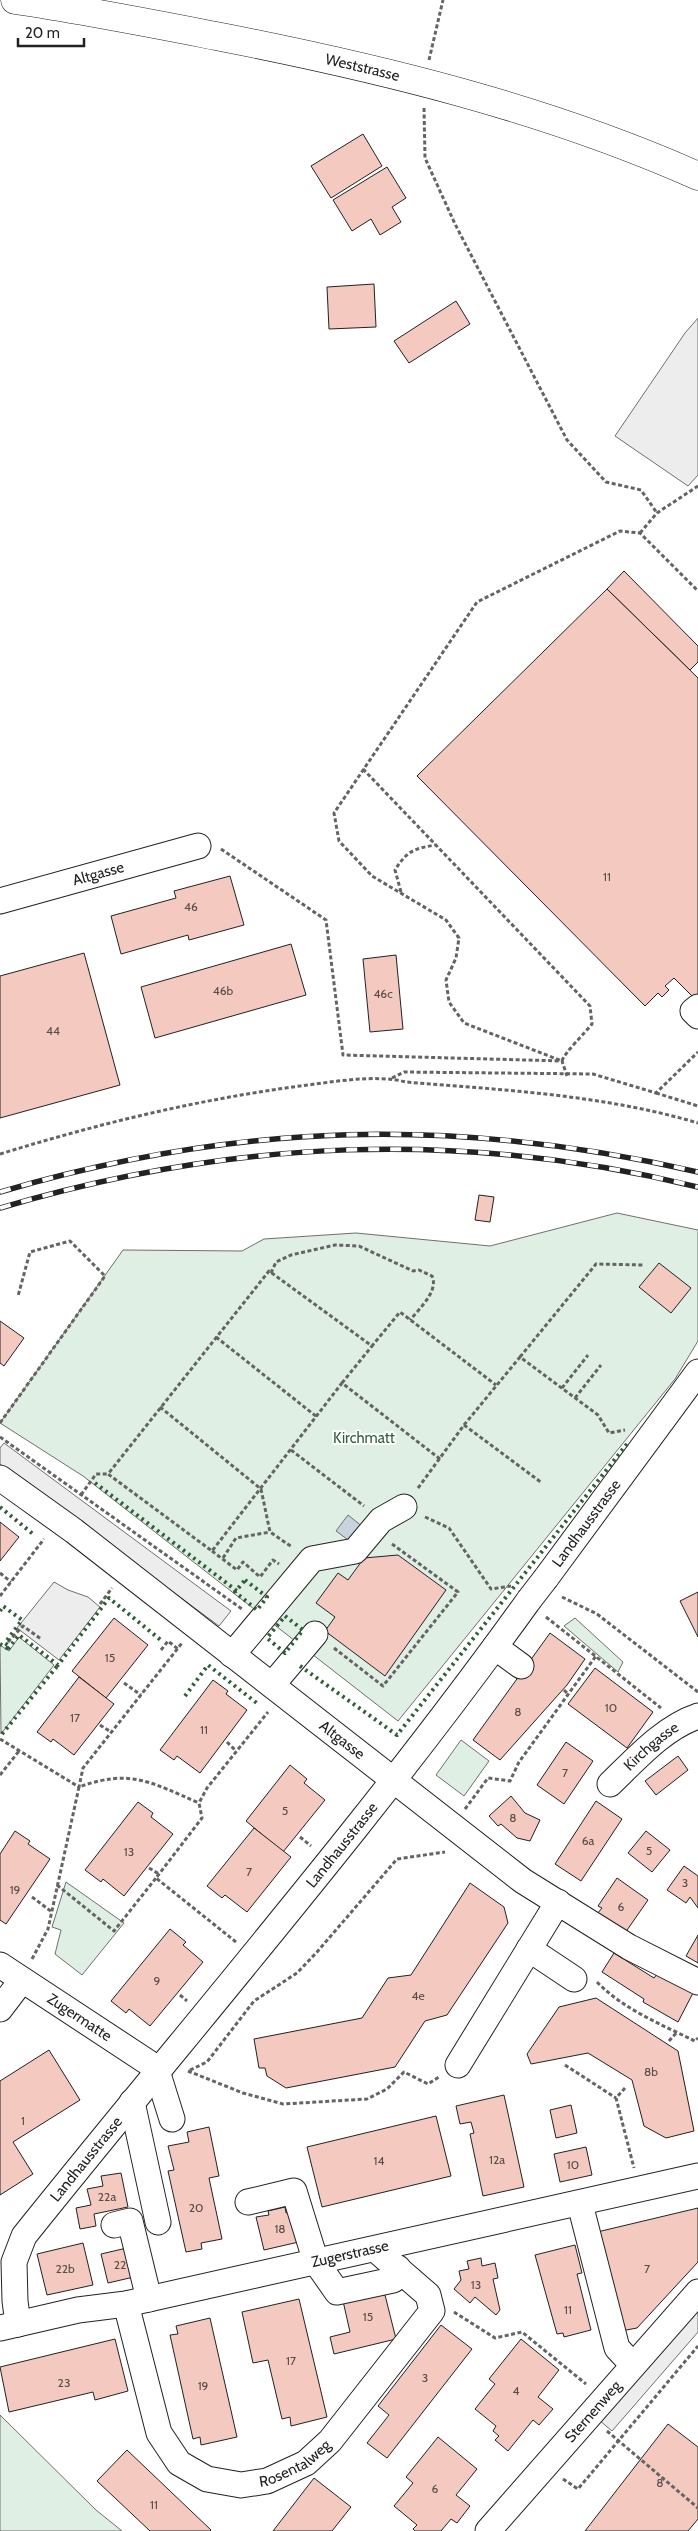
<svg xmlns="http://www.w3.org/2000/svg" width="698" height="2531" viewBox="0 0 698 2531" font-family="Cabin,sans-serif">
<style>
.green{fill:#e0efe3;stroke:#6f6f6f}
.parking{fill:#ededed;stroke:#6f6f6f}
.water{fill:#c7d3dd;stroke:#6f6f6f}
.building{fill:#f3c9c0;stroke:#222}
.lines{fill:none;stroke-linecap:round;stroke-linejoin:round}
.minor-casing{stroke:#222;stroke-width:27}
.major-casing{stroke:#222;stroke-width:29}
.path{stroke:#646464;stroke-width:3;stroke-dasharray:4 2.5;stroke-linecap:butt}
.minor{stroke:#fff;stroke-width:25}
.major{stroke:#fff;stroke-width:28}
.rail-casing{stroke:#222;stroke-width:5.5}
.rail{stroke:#fff;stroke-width:4;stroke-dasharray:11;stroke-linecap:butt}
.minor-bridge-casing{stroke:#222;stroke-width:27;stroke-linecap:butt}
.minor-bridge{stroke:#fff;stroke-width:25}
.hedge{stroke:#2f5e38;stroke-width:4;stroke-dasharray:2.5 4;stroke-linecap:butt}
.labels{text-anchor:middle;stroke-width:4;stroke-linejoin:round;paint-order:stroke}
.number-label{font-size:12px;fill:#564c4a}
.street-label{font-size:15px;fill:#222;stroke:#fff}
.park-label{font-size:15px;fill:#2f5e38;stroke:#fff}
</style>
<rect width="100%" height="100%" fill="#fff"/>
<g class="green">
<path d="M617,1213L698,1230V1341L675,1379L398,1721L83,1476L0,1423L123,1250L242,1251L264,1239L356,1233L490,1246Z"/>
<path d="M575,1618L623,1662L618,1672L564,1626Z"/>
<path d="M19,1637L54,1665L1,1734L0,1645L9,1651Z"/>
<path d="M461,1740L489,1761L464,1796L436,1775Z"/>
<path d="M66,1882L124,1923L82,1975L55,1954L61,1930L52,1927Z"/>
<path d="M0,2415L96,2510L122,2531H0Z"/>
</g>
<g class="parking">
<path d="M698,318V475L688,486L615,436L685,333Z"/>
<path d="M4,1443L231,1611L219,1626L0,1464V1448Z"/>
<path d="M54,1582L68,1590L88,1597L100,1607L59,1660L17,1628Z"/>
<path d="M698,2308V2332L612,2431L599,2420Z"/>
</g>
<path class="water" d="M348,1515L363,1527L351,1542L336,1531Z"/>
<g class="building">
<path d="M363,134L382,166L331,198L311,166Z"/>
<path d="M387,167L406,198L392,207L401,222L380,235L371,219L352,231L333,200Z"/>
<path d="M374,284L376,327L329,329L327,287Z"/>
<path d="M456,301L470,324L409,363L394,341Z"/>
<path d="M624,571L698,646V662L690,670L607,589Z"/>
<path d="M607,589L698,678V996L695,999L674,978L665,986L669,990L662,997L658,993L645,1006L417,776Z"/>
<path d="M230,876L244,925L189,940L188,935L121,954L111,916L176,898L174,891Z"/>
<path d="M291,944L306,995L155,1038L141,987Z"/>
<path d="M84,953L120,1085L0,1118V976Z"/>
<path d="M396,955L403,1029L370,1032L363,959Z"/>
<path d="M479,1195L494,1197L490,1222L475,1220Z"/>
<path d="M659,1263L691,1288L671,1313L639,1287Z"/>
<path d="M0,1321L24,1338L4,1366L0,1363Z"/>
<path d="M0,1522L19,1537L0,1561Z"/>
<path d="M398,1555L446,1590L385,1676L325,1631L335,1617L316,1603L338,1573L348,1580L364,1558Z"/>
<path d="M698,1592V1637L680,1601Z"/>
<path d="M114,1618L148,1645L106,1698L72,1671Z"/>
<path d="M550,1633L585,1659L567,1685L500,1760L473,1740Z"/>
<path d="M595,1668L653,1712L627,1748L568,1704Z"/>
<path d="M79,1677L114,1704L74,1755L53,1739L51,1742L37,1732Z"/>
<path d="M213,1680L228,1691L226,1694L247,1710L200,1773L177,1756L174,1760L160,1750Z"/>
<path d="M566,1742L593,1761L564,1804L537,1785Z"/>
<path d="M678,1756L688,1770L656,1795L645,1781Z"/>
<path d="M290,1765L307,1779L304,1783L325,1800L283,1852L246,1821Z"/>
<path d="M511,1796L525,1813L540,1820L530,1841L517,1838L501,1824L498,1826L489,1816Z"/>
<path d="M596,1801L622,1819L581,1881L555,1864Z"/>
<path d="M138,1802L153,1813L151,1817L173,1834L124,1896L103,1879L101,1882L85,1870Z"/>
<path d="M254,1828L291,1857L247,1912L225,1895L222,1898L207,1886Z"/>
<path d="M15,1831L30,1841L28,1844L50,1859L6,1924L0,1920V1854Z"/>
<path d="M646,1831L670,1850L652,1872L628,1853Z"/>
<path d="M684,1866L698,1876V1908L690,1897L686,1903L667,1890Z"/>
<path d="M617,1878L648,1900L625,1933L597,1914L602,1908L598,1906Z"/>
<path d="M470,1883L504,1907L508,1923L447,2015L425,2021L395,2067L286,2088L267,2076L265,2068H259L254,2039L362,2018L388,1978L411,1975Z"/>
<path d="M170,1929L186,1942L183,1945L203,1962L150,2026L129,2009L126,2013L111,2001Z"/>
<path d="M698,1935V1963L686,1956Z"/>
<path d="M614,1953L654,1978L658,1973L694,1991L678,2022L643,2002L644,1999L602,1972Z"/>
<path d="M596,1998L678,2051L694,2131L666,2138L644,2126L632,2080L588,2053L531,2064L527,2054L559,2007Z"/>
<path d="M49,2050L80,2100L13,2142L33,2174L0,2195V2081Z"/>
<path d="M504,2095L524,2187L483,2196L470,2134L474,2133L471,2122L460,2124L456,2106Z"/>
<path d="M571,2105L577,2133L556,2138L550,2110Z"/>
<path d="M436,2116L451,2176L322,2207L307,2147Z"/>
<path d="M209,2127L219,2176L209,2178L222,2239L201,2243L202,2249L186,2252L168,2171L174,2170L168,2146L189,2142L187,2132Z"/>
<path d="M586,2147L592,2175L560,2182L554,2154Z"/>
<path d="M121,2173L128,2207L94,2214L96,2226L80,2229L76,2208L91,2205L87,2189L103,2186L101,2176Z"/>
<path d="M285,2207L286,2213L296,2211L303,2241L264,2250L256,2217L269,2215L268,2211Z"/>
<path d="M698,2208V2262L637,2328L621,2331L593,2233Z"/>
<path d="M83,2243L93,2285L47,2295L37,2254Z"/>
<path d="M575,2245L582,2273L577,2274L591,2330L564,2337L563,2333L557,2334L535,2255Z"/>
<path d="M131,2247L138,2276L108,2283L101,2254Z"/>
<path d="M481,2258L482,2266L495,2263L498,2278L493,2279L500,2310L496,2315L475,2297L470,2303L454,2289L461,2280L459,2271L469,2269L467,2261Z"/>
<path d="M384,2291L396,2339L334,2354L330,2337L350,2332L343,2301Z"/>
<path d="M299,2299L327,2417L291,2426L290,2417L282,2419L268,2360L253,2363L242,2312Z"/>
<path d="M210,2318L237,2437L201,2445L200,2437L193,2439L170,2335L178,2334L176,2326Z"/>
<path d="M441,2325L472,2349L387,2458L367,2443L389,2415L378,2406Z"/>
<path d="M115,2339L128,2391L95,2400L93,2392L9,2412L0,2367Z"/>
<path d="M521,2339L559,2370L538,2397L553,2409L539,2425L533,2420L508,2451L495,2440L499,2436L493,2431L496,2426L475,2409L495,2384L489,2379Z"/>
<path d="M668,2424L698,2447V2519L688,2531H585Z"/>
<path d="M438,2437L477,2469L456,2495L470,2506L457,2523L451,2519L441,2531H415L413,2529L417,2525L394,2506L413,2483L406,2477Z"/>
<path d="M127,2450L211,2530L210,2531H150L97,2481Z"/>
<path d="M314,2478L351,2507L332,2531H273Z"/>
</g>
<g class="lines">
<g class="minor-casing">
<g id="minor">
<path id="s1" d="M0,901L198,846"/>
<path d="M698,1007L693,1011L698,1016"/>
<path id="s2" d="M0,1478L74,1531L523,1881L629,1947L698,1982"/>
<path id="s3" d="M546,1578L698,1372"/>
<path d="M495,1647L521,1666"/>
<path d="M232,1655L312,1559L355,1551L381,1520L404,1507"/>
<path d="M272,1685L315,1634"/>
<path id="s4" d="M610,1784C636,1759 663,1728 698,1716"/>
<path d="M529,1949L574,1979"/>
<path id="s5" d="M0,1965L158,2069"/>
<path d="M0,2009L22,1980"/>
<path d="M458,2065L558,1902"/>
<path d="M157,2071L172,2119"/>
<path d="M132,2102L158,2222"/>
<path d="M248,2202L294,2191L316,2262L337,2292L393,2280L398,2268"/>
<path d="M580,2204L617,2348L633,2365"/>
<path d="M114,2225L130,2221L149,2299"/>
<path id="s6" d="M126,2304L159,2433L179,2463L207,2479L241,2485L267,2481L306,2463L330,2441L432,2311L428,2295L375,2249"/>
<path id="s7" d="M18,2324L15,2301L14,2262L24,2236C193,2025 371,1820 529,1600"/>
<path id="s8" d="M0,2328L78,2310L126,2304L698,2176"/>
<path id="s9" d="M488,2531L698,2292"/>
</g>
</g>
<g class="major-casing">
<g id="major">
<path id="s10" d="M15,0C83,10 149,23 216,36C380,68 545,108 698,176"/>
</g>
</g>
<g class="path">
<path d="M429,60L443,0"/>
<path d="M424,108L425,158L455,224L567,440L606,482L641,490L657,513"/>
<path d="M640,533L657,513L698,486"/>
<path d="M363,769L590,1006L592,1024C585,1033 564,1053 562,1061L464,1023L449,1002L446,980L456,958L459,938L446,920L372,876L339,841L334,813L477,602L620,531L640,533L698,591"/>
<path d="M221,849L326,920L343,1055L562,1061L567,1076"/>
<path d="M401,892L395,870C407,851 413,849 435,845"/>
<path d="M392,1078L404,1072L593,1074L656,1093L698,1052"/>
<path d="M656,1093L698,1106"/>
<path d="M0,1154C101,1123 196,1100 300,1086C332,1082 376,1074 406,1082C504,1090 604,1095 698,1123"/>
<path d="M271,1273L276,1262L291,1255L335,1245L359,1246L413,1271L419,1270L432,1276C439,1291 419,1309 410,1320"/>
<path d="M216,1337L317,1417"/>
<path d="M520,1357L596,1264L643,1265"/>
<path d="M342,1383L372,1346"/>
<path d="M562,1388L588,1355"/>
<path d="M575,1398L601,1365"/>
<path d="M160,1407L261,1489L270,1532L292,1547"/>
<path d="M0,1423L105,1276L70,1241L30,1252L18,1296"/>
<path d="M464,1425L542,1483"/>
<path d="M0,1437L242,1609"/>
<path d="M291,1450L364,1506"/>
<path d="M440,1459L342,1383L212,1551L108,1474L269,1271L372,1346L400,1312L496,1385"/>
<path d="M418,1488L464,1425L520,1357L598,1415L609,1433L625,1430"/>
<path d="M81,1495L96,1474H108"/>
<path d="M425,1517L449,1528L491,1589L511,1586"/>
<path d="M212,1551L237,1570L243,1562L260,1577L273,1560L279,1564"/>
<path d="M223,1558L236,1538L270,1532"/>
<path d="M0,1573L11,1582"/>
<path d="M0,1596L44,1539"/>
<path d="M562,1597L597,1614L698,1692"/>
<path d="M100,1604L112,1588"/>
<path d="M546,1617L661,1708"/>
<path d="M8,1642L23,1626L41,1639"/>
<path d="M334,1648L383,1686L458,1592L392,1544"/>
<path d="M161,1650L168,1641L178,1649"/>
<path d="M124,1683L141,1695"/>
<path d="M564,1690L568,1694"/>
<path d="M100,1725L111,1732"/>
<path d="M0,1739L79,1787L83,1768L182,1643"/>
<path d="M227,1742L236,1751"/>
<path d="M0,1775L19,1751"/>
<path d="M465,1809L488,1778L510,1781L519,1762L596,1656"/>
<path d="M300,1837L311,1846"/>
<path d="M149,1868L159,1874"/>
<path d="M57,1885L114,1931L156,1878"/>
<path d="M32,1897L52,1912"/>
<path d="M236,1942L156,1878L202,1818L199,1803L207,1788L268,1712"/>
<path d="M32,1959L48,1929L79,1787C131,1768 152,1783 199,1803"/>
<path d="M597,1982C623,2009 662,2025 695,2041L698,2038"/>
<path d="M180,1995L187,2001"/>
<path d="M669,2041L677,2032"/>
<path d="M565,2065L616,2098"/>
<path d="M190,2070L207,2062L254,2001L297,1973L317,1952L397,1859L445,1852"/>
<path d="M188,2071L243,2093L283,2104L367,2099L387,2089L404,2072L428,2084L439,2077"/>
<path d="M625,2088L616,2098L634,2168"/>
<path d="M454,2312L495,2338L522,2332L586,2384"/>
<path d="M607,2431L698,2508"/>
<path d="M563,2479L578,2489L698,2346"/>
</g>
<use href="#minor" class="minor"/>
<use href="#major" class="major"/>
<g class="rail-casing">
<g id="rail">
<path d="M0,1192C239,1122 455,1116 698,1172"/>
<path d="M0,1208C234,1139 460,1129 698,1187"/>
</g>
</g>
<use href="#rail" class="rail"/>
<g class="minor-bridge-casing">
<path id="minor-bridge" d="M529,1600L546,1578"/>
</g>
<use href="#minor-bridge" class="minor-bridge"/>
<g class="hedge">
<path d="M95,1483L237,1591"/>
<path d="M0,1507L33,1534"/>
<path d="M245,1580L267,1597L257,1610L235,1592Z"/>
<path d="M0,1611L3,1606L22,1620L5,1643L9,1646L7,1648L0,1644"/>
<path d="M285,1616L303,1630L285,1653L267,1638Z"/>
<path d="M8,1649L19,1635L58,1665L109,1598L162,1641"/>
<path d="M300,1666L397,1735L627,1444"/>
<path d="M185,1696L208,1665L258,1704"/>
<path d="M2,1734L58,1665"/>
</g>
</g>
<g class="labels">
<g class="number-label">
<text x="607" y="881">11</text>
<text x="191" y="911">46</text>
<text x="223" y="995">46b</text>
<text x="383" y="998">46c</text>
<text x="53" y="1035">44</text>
<text x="110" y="1662">15</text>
<text x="611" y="1712">10</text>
<text x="518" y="1716">8</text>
<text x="75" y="1722">17</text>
<text x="204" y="1734">11</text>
<text x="565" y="1777">7</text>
<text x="285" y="1815">5</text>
<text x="513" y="1822">8</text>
<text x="588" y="1845">6a</text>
<text x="649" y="1855">5</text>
<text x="129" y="1856">13</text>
<text x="249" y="1876">7</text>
<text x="685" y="1887">3</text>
<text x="15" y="1894">19</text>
<text x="621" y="1911">6</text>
<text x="157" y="1985">9</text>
<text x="418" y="2000">4e</text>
<text x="651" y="2076">8b</text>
<text x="23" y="2125">1</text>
<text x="497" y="2164">12a</text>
<text x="379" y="2165">14</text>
<text x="573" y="2169">10</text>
<text x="107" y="2201">22a</text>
<text x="196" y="2212">20</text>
<text x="280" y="2233">18</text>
<text x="120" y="2269">22</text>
<text x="65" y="2273">22b</text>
<text x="647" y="2273">7</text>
<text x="476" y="2289">13</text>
<text x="568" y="2314">11</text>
<text x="368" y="2321">15</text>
<text x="291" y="2365">17</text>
<text x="425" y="2382">3</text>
<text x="64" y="2387">23</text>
<text x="203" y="2390">19</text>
<text x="516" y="2395">4</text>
<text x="660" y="2487">8</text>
<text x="435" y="2493">6</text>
<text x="154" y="2509">11</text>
</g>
<g class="street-label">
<text dy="5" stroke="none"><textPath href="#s10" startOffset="354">Weststrasse</textPath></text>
<text dy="5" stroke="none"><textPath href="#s1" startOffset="102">Altgasse</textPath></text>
<text dy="5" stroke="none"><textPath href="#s3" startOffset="68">Landhausstrasse</textPath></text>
<text dy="5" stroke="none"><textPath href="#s2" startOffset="431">Altgasse</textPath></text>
<text dy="5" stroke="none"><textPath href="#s4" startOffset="56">Kirchgasse</textPath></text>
<text dy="5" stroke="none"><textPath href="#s7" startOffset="594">Landhausstrasse</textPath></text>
<text dy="5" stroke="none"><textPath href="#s5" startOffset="95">Zugermatte</textPath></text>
<text dy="5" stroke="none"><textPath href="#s7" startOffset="189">Landhausstrasse</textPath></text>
<text dy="5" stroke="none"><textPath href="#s8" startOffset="358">Zugerstrasse</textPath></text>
<text dy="5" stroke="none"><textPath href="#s9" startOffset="159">Sternenweg</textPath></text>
<text dy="5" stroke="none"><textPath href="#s6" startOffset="295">Rosentalweg</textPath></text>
</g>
<g class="park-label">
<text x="364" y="1443">Kirchmatt</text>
</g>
</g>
<path d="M18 38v8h66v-8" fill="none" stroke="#222222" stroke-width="2.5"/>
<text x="25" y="38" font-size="15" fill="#222222" stroke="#ffffff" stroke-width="4" paint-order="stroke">20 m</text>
</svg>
